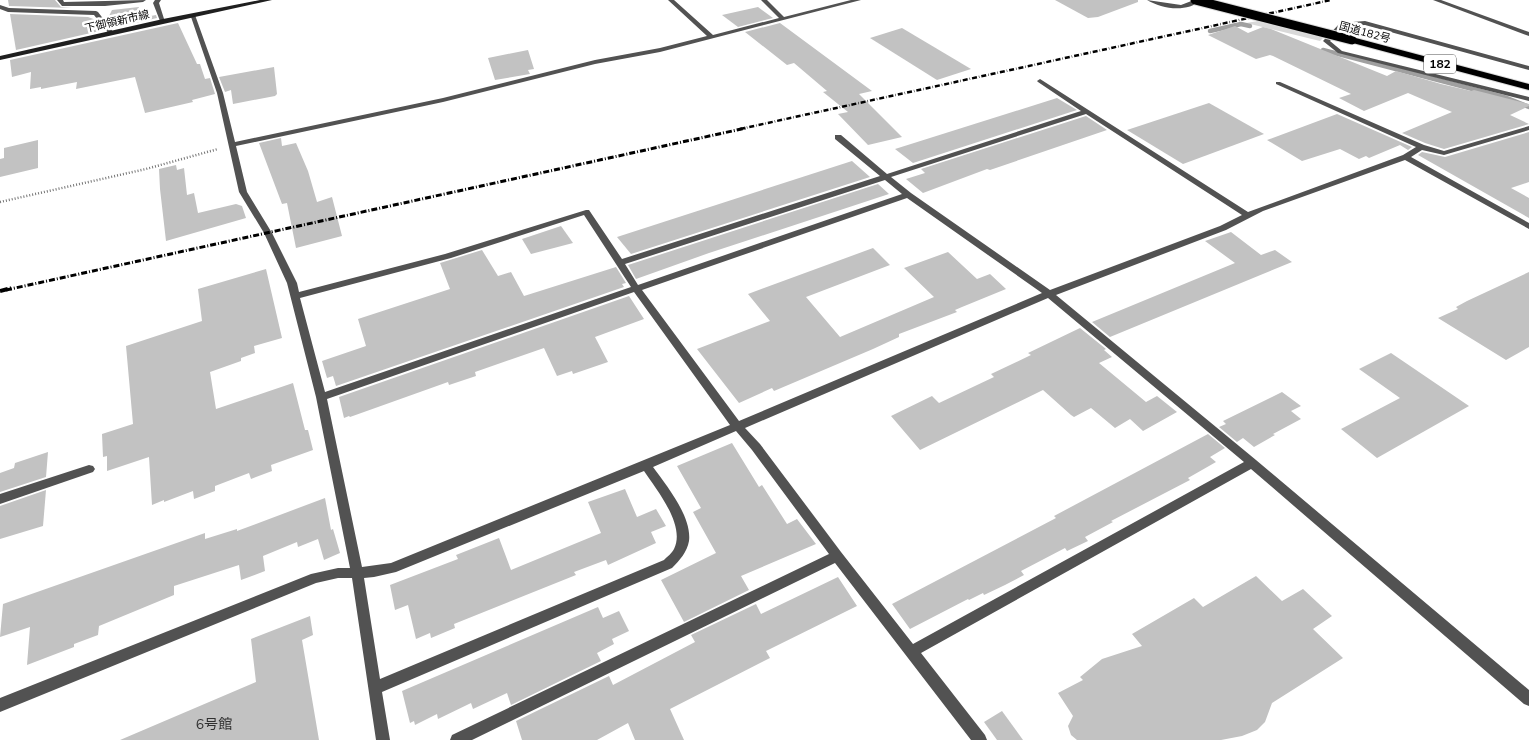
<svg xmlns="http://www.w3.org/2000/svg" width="1529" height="740" viewBox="0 0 1529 740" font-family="'Nunito Sans','Noto Sans JP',sans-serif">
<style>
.green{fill:#d9d9d9}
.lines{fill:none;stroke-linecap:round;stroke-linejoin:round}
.stream{stroke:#a0a0a0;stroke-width:4.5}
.building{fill:#c2c2c2}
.trunk-casing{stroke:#dbdbdb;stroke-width:2}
.path{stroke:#747474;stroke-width:2.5;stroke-dasharray:1 2;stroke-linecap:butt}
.minor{fill:#525252;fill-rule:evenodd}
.tertiary{fill:#525252;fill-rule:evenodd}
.secondary{fill:#1f1f1f;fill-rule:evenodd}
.trunk{fill:#000;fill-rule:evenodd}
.rail-far2{stroke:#000;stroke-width:2.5;stroke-dasharray:5 2 0.5 2;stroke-linecap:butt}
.rail-far1{stroke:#000;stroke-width:3;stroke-dasharray:6 2 1 2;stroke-linecap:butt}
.rail{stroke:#000;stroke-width:4;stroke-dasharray:8 2.5 1 2.5;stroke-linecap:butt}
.trunk-bridge-casing{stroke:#dbdbdb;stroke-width:11;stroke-linecap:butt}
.trunk-bridge{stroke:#000;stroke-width:9}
.labels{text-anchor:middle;stroke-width:5;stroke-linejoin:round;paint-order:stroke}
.far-street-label{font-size:11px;fill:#000;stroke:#fff}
.shield{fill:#fff;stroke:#4c4c4c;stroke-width:1}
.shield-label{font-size:12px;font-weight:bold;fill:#000}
.near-number-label{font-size:14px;fill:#303030}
</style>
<rect width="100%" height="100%" fill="#fff"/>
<path class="green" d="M1282,17L1329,32L1320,41L1246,23Z"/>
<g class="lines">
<g class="stream">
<path d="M1210,31L1241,24L1250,26"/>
<path d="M1323,50L1507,98L1529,107"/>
</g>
</g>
<g class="building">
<path d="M8,0H55L61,7L72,8L9,6Z"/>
<path d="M1055,0H1138V2L1098,17L1088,18Z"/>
<path d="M139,7L134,19L156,15L157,18L113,28L107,20L112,10Z"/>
<path d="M758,7L773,18L738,27L722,15Z"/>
<path d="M10,14L88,17L96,20L104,30L16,50Z"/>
<path d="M178,23L197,64H200L205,79L210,78L215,94L192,100L193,102L145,113L135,77L76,89L77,82L41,89V87L30,89L31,72L12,77L10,60Z"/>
<path d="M780,23L872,91L859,94L902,137L868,145L838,114L848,112L823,92L827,91L794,63L787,65L745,32Z"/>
<path d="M1235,26L1248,33L1263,27L1271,29L1387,76L1396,71L1441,84L1471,91L1474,90L1529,104V106L1510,115L1529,124L1444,149L1425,143L1402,133L1452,112L1408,93L1364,111L1339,98L1351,94L1273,56L1270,55L1256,59L1208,35Z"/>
<path d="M902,28L971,69L937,80L870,38Z"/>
<path d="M528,50L534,69L528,70L530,74L495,80L488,58Z"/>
<path d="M274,67L277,94L275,96L233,104L231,90L225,92L219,77Z"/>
<path d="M1057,98L1077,110L913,163L895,149Z"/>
<path d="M1209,103L1264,134L1183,164L1127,130Z"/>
<path d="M1337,114L1412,147L1408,150L1400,145L1369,158L1366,156L1359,159L1340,149L1302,161L1267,140Z"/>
<path d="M1086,116L1107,130L990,170L987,169L923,193L906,179L925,173L921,169Z"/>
<path d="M1529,132V182L1511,188L1529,198V218L1418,155L1422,152L1445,157Z"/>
<path d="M281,138L282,146L296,143L308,171L317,202L332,197L342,236L296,248L287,203L282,204L259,143Z"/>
<path d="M38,140V168L0,177V159L4,158V148Z"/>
<path d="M852,161L870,177L631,254L617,237Z"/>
<path d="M176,165L177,170L184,168L187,195L194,193L198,213L236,204L242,206L246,218L166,241L160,189L159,169Z"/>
<path d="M878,184L889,194L709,253L636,279L628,265Z"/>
<path d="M561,226L573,243L531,254L522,239Z"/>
<path d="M1231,232L1261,255L1275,250L1292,262L1110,337L1092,322L1235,263L1205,241Z"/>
<path d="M873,248L890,265L806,297L840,337L934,297L904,268L948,252L977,279L990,274L1006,289L962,307L955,310L957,312L899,334V337L873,349L774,391L772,388L739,403L697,349L770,321L748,294Z"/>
<path d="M482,250L498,276L511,272L524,296L616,267L626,283L622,284L624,287L336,386L333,376L327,378L322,361L366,346L358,319L450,289L440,263Z"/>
<path d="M266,269L282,338L254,346L255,353L241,358V361L210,372L216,409L293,383L305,430H308L313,450L271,465L272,471L251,479L249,473L215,486V491L194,499L193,491L164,502V500L152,505L149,457L107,471V456L103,457L102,434L133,424L126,346L202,321L198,289Z"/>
<path d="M1529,272V347L1506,360L1438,318L1458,309L1456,307L1467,301Z"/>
<path d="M629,296L644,319L595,337L608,362L573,374L572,371L557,376L544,348L475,372L476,376L449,385L448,382L350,417L349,416L344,418L339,397Z"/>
<path d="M1080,328L1106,349L1104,350L1112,357L1099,363L1146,402L1157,396L1177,412L1143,431L1130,419L1115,428L1091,408L1074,417L1071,415L1043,390L920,450L891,416L932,396L939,403L994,377L991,374L1031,355L1028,353Z"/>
<path d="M1391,353L1469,406L1377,458L1341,429L1400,398L1359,369Z"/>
<path d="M1282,392L1301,406L1291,411L1301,419L1273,434L1275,435L1254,447L1243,438L1237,442L1219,427L1226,424L1223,421Z"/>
<path d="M1208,434L1225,448L1210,457L1216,462L1188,478L1190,480L1111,521L1113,522L1085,537L1088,541L1067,551L1065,548L1021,571L1024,575L1005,585L984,595L983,593L969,600L968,599L910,629L892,604L1056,518L1054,516Z"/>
<path d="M732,443L759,487L762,485L787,524L797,519L816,544L741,576L749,590L684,622L661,580L716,553L693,512L701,508L677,466Z"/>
<path d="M48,452L46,477L0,492V473L14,468L15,463Z"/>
<path d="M625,489L637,517L656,509L666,526L651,532L656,543L608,565L606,560L574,572L576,575L454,624L455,628L431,638L430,633L416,639L408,605L395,610L390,585L458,559L456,555L499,538L511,570L601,533L588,502Z"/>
<path d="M46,490L43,526L0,539V506Z"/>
<path d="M325,498L331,530L333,529L340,553L333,556L324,560L318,539L298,547L297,542L263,556L265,571L241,580L239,565L174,586V595L99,626L98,635L74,644V647L27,665L30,627L0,637L3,604L205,533V539L237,529V531Z"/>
<path d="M1256,576L1282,601L1303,589L1332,616L1313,629L1343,658L1272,703L1265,722L1257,730L1242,736L1221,740H1077L1071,735L1068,726L1073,716L1058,693L1083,680L1080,677L1102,659L1142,646L1132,634L1194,598L1203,607Z"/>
<path d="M838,577L857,606L766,651L770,658L670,709L684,740H635L628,723L597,740H522L516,721L609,676L613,685L695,642L691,635L756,604L761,614Z"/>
<path d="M598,607L603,618L619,611L629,631L612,639L614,644L597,653L601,661L511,705L507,693L473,709L471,703L438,719L437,714L415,725L414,721L410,723L402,691Z"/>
<path d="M310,616L313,635L302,640L319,740H120L256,682L251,639Z"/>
<path d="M1002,711L1023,740H997L984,722Z"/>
</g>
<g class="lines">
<g class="trunk-casing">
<path id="trunk" d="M1352,37L1529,84V90L1349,42V38Z"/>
</g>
<path class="path" d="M0,202L146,169L218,149"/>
<g class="minor">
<path d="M57,0H63L64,2L146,0L143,2L105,6H62Z"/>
<path d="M668,0H674L713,35L779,18L761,0H767L784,17L851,0H861L660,52L595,64L443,102L236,146L247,192L272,233L297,283L299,292L445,254L586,210H589L622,259L880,176L835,139V135H841L887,174L1081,111L1038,82L1037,81L1040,79L1248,212L1403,155L1416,147L1276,84V82H1280L1424,145L1444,151L1529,126V130L1444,155L1422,150L1411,157L1529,223V229L1405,160L1263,211L1226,230L1056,295L1256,460L1529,690V706L1524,704L1251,469L921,653L985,735L987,740H971L835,563L472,740H450L452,735L829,554L752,450L736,431L653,467C667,486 692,517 689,541C687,552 680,560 672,568L382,692L390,740H376L352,578H338L316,583L0,712V698L311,574L338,568H350L316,397L287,283L264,233L239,192L217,93L190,14L195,15L223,93L235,142L443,98L595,60L660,48L707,36ZM1086,114L1242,215L1220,226L1050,290L911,193L891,177ZM885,180L902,194L638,285L625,264ZM907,198L1042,293L739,421L642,290ZM584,215L631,287L325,392L300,298L451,258ZM634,292L730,425L391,563L362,567L327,399ZM1048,298L1244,462L913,644L841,552L760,444L745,428ZM644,471C656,489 686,525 674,549C672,553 667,557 664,560L380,679L364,578L374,577L396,572Z"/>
<path d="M1147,0L1181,5L1194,0H1201C1187,13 1162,9 1147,0Z"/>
<path d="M1433,0H1441L1529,32V36Z"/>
<path d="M0,5L9,8L96,11L98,12L114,33L109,34L94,15L8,12L0,9Z"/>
<path d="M1365,21L1529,66V70L1365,25L1344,26L1330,41L1342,51L1529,97V101L1338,53L1323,41L1340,23Z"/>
<path d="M89,465L93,466L95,469L93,472L0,504V494Z"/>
</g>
<path class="tertiary" d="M155,0H161L159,3L165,22L160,21L153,3Z"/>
<path class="secondary" d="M260,0H272L0,60V56L163,19Z"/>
<use href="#trunk" class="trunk"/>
<path class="rail-far2" d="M740,129L1331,0"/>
<path class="rail-far1" d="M6,290L746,128"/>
<path class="rail" d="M0,291L12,288"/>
<g class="trunk-bridge-casing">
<path id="trunk-bridge" d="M1195,0L1352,40"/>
</g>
<use href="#trunk-bridge" class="trunk-bridge"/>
</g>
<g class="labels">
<g class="far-street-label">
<text transform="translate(117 21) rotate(-13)" y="4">下御領新市線</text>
<text transform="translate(1365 32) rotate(15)" y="4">国道182号</text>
</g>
<rect class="shield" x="1424" y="54.5" width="32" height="19" rx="4"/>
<g class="shield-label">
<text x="1440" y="68">182</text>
</g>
<g class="near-number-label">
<text x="214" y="729">6号館</text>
</g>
</g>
</svg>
